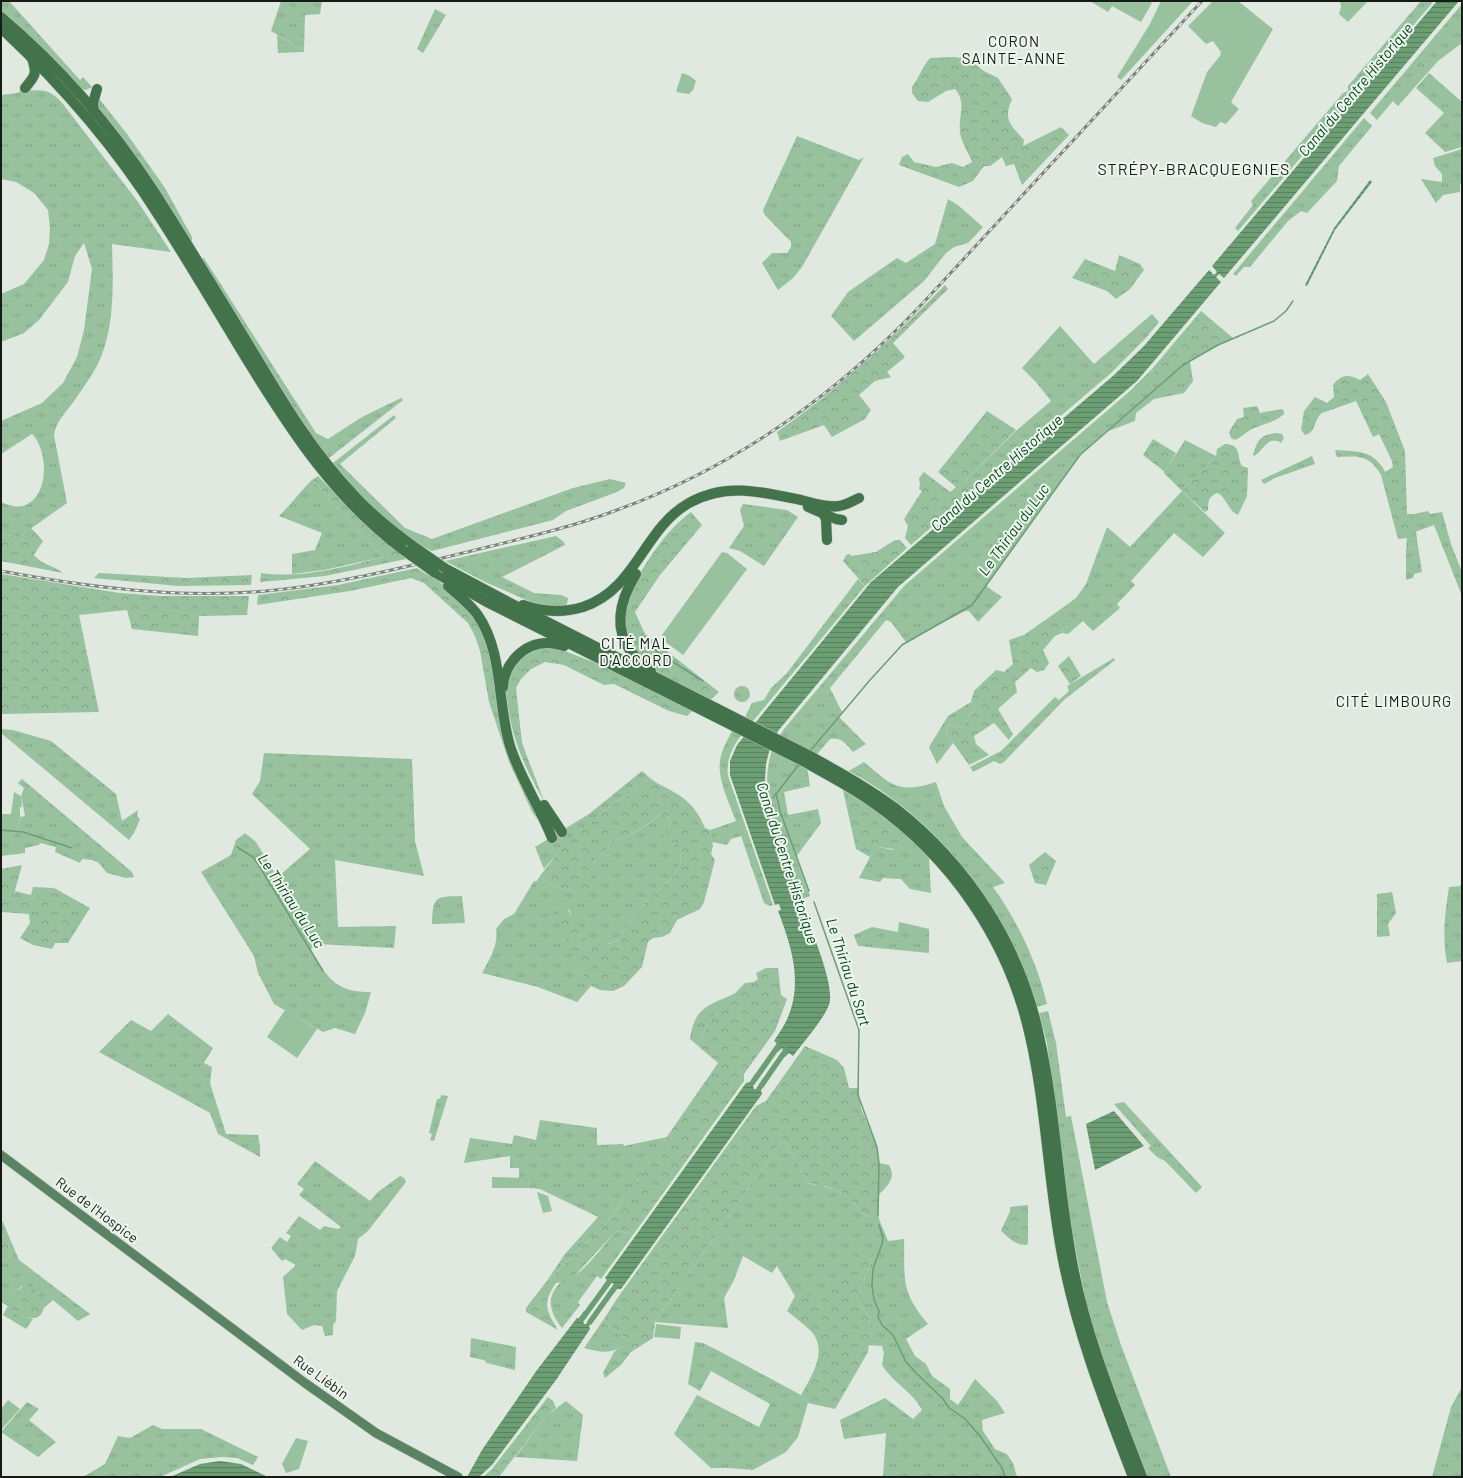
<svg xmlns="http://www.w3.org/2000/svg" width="1463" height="1478" viewBox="0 0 1463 1478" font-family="Barlow,sans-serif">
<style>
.grass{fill:url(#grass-tufts)}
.forest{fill:url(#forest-crowns)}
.green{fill:#98c19e}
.water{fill:url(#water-rules)}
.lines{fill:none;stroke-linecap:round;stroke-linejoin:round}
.stream{stroke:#6c9e74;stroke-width:1.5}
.canal{stroke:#6c9e74;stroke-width:5.5}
.primary-casing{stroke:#bbc4bc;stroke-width:10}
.highway-casing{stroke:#bbc4bc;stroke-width:11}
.primary{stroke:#5a8461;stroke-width:9}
.highway{stroke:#42734b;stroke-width:10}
.rail-casing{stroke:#7d847e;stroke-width:3}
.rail{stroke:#ecf6ed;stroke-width:1.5;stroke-dasharray:4.5;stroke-linecap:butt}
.highway-bridge-casing{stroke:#bbc4bc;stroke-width:11;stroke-linecap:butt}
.highway-bridge{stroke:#42734b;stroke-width:10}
.labels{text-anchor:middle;stroke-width:4;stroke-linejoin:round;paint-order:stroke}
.street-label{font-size:14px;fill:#171a17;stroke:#ecf6ed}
.neighbourhood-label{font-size:15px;letter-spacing:1px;fill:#171a17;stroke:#ecf6ed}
.water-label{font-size:15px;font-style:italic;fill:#003e16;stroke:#ecf6ed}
.quarter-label{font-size:16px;letter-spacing:1px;fill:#171a17;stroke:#ecf6ed}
</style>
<defs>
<pattern id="grass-tufts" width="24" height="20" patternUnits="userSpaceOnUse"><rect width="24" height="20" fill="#98c19e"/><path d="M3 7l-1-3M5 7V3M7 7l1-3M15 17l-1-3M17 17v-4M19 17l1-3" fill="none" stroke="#82a587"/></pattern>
<pattern id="forest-crowns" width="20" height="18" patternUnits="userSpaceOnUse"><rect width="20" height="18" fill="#98c19e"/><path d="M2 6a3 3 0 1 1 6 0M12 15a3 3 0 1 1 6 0" fill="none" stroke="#82a587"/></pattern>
<pattern id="water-rules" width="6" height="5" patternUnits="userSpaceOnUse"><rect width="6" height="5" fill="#6c9e74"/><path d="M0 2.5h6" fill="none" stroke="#58805e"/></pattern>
</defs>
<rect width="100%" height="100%" fill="#dfe9e0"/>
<g class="grass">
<path d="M1,1H9L80,80L83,77L92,87L86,90L78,89L1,13Z"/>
<path d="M281,1H322L320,14L305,15L304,50L271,31Z"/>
<path d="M1421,1H1434L1238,231L1235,228L1253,205L1251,201L1343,93L1348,91V86Z"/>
<path d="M1462,4V43L1438,61L1398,106L1393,101L1377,120L1370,113Z"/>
<path d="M435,9L446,15L423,53L417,49Z"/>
<path d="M1429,73L1462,102V147L1445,152L1425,133L1444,113L1416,88Z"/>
<path d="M23,90C43,91 48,87 63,104L138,202L171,252L112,244C113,281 115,322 101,357C95,372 83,388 74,401C65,414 57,419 54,435L67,503L19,537L1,534V502C45,524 55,458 32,434L1,454V421L42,403L63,383L77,357L84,330L92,269L84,243L75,256L68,282L39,320L24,333L1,342V294L24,284L44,260L49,244L50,228L48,210L34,193L16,182L1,179V95L17,93Z"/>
<path d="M97,96L127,134L165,188L192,237V247L96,107Z"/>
<path d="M1364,118L1372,126L1339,166L1337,181L1307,213L1301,211L1288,221L1250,267H1244L1236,276L1233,274Z"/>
<path d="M797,136L859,160L864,157L802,267L793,278L778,290L762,263L772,253H787L791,247V242L764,214L763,210Z"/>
<path d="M1462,149V184H1460V192L1443,195L1436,203L1421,179L1442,182V174L1435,166L1433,158Z"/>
<path d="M948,199L959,206L983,227L968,243L954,247L946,253L924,281L854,341L831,316L848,292L897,258L906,263L935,244Z"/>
<path d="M204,258L316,433L328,439L362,417L401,398L403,400L329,458L308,433L200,260Z"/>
<path d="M1152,314L1159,322L1145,339L1111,373L969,494L966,480L1017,430L1051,401L1036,382L1022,368L1060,326L1094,364Z"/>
<path d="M1190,361L1193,381L1184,393L1154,399L1136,413L1135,421L1106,432L1080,455L1053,492L986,586L1002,597L978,622L969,611H965L906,642L891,622L886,620L830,688L842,712L839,717L866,744L853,752C846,744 842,737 830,739L807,766L810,786L784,792L788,815L818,809L821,823L796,857L810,896L802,899C786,854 754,796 773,748C776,742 780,735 784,729L904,586L1130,391L1152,369L1154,374L1183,365Z"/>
<path d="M394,415L396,418L340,464L405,528L432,539L573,488L610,479L626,483L624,488L617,492L566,511L553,520L432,551L411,541L386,521L338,473L333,463Z"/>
<path d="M1277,433L1282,434L1284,438L1281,443C1268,434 1263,452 1254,456L1253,455C1258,439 1260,435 1277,433Z"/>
<path d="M1185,440L1216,456L1182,491L1225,533L1203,557L1174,533L1131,581L1135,585L1117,604L1120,608L1093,631L1083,621L1068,634L1062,633L1064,628L1051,616L1076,598L1086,584L1107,527L1130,547L1182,491L1164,473Z"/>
<path d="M1335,450C1359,452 1373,449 1386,473L1381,475C1369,454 1358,456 1337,457Z"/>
<path d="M1312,456L1315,464L1275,478L1264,484L1261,480Z"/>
<path d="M312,480L383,557L324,570L292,574V554L315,550L322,533L279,516C291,505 300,491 312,480Z"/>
<path d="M743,504L787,510L798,517L764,566L740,551L729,548L744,526L740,510Z"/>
<path d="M1428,511L1430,514L1442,512L1451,544L1462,572V596L1434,525L1415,532L1414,514Z"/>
<path d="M556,536L564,542L565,545L502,577L534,593L561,595L568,598L567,604L561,607L538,605L485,582L445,561Z"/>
<path d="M1418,547L1422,572L1414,574L1413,578L1406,580V550Z"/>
<path d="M858,579L865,586L753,721L745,717L752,703L764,700L771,688L787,673Z"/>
<path d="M1114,658L1115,660L1064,700L1004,762L1000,764L994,761L973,772L970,767L1001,751L1055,697L1059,700L1069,691L1067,686Z"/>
<circle cx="742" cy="694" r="8"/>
<path d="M971,702L974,705L975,709L961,728L950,725L947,728L946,733L953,743L937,764L929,747L948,716Z"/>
<path d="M1,729L13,730L51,741L116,794L122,821L138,810L137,816L140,819L134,833L129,840L1,733Z"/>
<path d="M733,729L742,734C732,748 726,759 728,776L773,905L769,906L764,903L741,836L731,839L727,845L712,842L710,830L736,821C730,805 717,778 720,761C721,750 728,739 733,729Z"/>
<path d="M264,753L412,759L415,841L424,876L335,860L338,927L396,926L394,948L318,944L310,950C327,977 336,993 371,992L365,1013L355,1034L335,1028L323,1032L274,1004L258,973L254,956L201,872L231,855L236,840L245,833L256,842L276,875H280L310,849L252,794L260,781Z"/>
<path d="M864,762C892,786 899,794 936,782L944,806L962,837L1005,883L993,887C1018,922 1037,962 1047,1004L1037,1007C1009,909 939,820 849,771Z"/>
<path d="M642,771L650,778L641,784L637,790L616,802L568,841L544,869L535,847L589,814Z"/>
<path d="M22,779L132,872L134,877L126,878L107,873L99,863L92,860L82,859L80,863L55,852L56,847L40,843L39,845L25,848V853L1,856V830H17L20,817L25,816L21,796L24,788L18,783Z"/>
<path d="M662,812L671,821L668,827L671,846L679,843L681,852L680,864L674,876L647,900L616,941L591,950L568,908L583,975L591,986L577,1002L538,987L482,973C489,960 499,944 496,929L504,919L514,914L534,881H537L540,876L553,886L575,892L594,864L596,856L608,849L610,842C630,836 647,828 662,812Z"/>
<path d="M910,838L929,857L931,893L910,889L901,879L883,878L880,882L859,878L870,857L879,847L893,850Z"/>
<path d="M1462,881V961L1447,963C1442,936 1445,913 1449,887L1460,886Z"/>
<path d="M33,887L54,888L25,901H12L15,891L31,895Z"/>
<path d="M462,896L465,923L432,924C433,895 435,897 462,896Z"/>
<path d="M899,922L929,929V953L858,946L854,935L872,927L898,932Z"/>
<path d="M736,993L712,1017L697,1045L690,1039C695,1006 708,1006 736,993Z"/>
<path d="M1048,1011L1056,1043L1066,1117L1071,1116L1107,1302L1121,1345L1171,1477H1147L1098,1346L1086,1303L1069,1217L1047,1043L1039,1013Z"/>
<path d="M168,1014L213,1048L204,1063L212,1067L210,1083L226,1134L258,1135L260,1146V1157L218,1134L210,1113L99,1052L131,1020L151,1031Z"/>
<path d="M441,1095L448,1096L434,1141L430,1140L432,1134L429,1133L437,1099H440Z"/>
<path d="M1124,1102L1202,1187L1196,1193L1165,1161L1157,1157L1148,1148L1151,1146L1114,1104Z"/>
<path d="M540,1120L597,1128V1145L623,1144L624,1146L667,1137L610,1219L546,1282L565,1254L598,1217L540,1189L529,1188L530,1179L519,1178V1168H510V1156L464,1163L470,1138L512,1144L514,1135L536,1140Z"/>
<path d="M783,1139L801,1169L806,1183C821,1186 835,1187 847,1197C863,1209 854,1214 879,1219L888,1241L904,1239C905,1279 900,1291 928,1324L906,1339L915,1356L926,1364L932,1376L950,1389V1399L958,1405L975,1379L997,1401L1005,1413L982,1420L983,1431L995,1449L1007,1454L1013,1463L1017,1477H883L886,1433L844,1439L840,1420L885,1398L913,1419L922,1410C912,1391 892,1382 882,1365L884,1353L882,1346L868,1345L871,1319L863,1310L857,1299L873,1255L842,1276L835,1286L826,1292L815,1296H795L777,1266L772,1273L743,1256L734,1280L724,1298L728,1328L655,1322Z"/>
<path d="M315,1161L370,1201L378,1192L400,1176L404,1178L406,1182L368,1231L358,1239L355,1256L337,1291L336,1321L333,1325V1335L325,1336L322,1326L314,1325L302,1330L287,1314L283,1277L296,1265L285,1259L282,1261L271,1248L280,1237L287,1242L291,1236L286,1233L299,1216L320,1230L324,1226L338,1229L341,1227L299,1195L304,1189L297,1184Z"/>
<path d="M620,1231L633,1235L601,1279L597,1276L578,1302L580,1305L562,1328C551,1314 545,1299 559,1284C562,1280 572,1278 577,1274C591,1263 603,1246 615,1232Z"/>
<path d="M10,1239L19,1260L90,1314L78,1321L53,1300L44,1308L41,1303L22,1286C12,1295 10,1300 14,1313L33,1319L26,1329L3,1315L8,1306L1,1302V1263L10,1256L8,1245Z"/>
<path d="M604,1319L606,1324L628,1340C616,1355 602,1353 584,1348Z"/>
<path d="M471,1338L516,1347L515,1370L487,1363L484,1360L470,1357Z"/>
<path d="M695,1342L703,1343L719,1351L801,1395L808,1403L798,1437L786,1452L753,1470L729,1468H711L674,1434L697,1395L759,1427L770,1404L711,1371L700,1391L688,1384Z"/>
<path d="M1462,1387V1477H1432L1451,1407Z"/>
<path d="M566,1401L583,1415L577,1461L515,1457L544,1418Z"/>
<path d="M27,1402L39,1409L29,1420L56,1442L38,1457L1,1432Z"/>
<path d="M153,1425L162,1429H201L258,1457L253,1465L237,1458L222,1457L200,1459L160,1477H83L105,1464L118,1436L130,1438Z"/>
</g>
<g class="forest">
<path d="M954,57L968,59L984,71L998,78L1012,99C1003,120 1010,124 1024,140L1023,146L1061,127L1069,135L1022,185L1014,164L1006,166L1002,157L990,166H984L973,181L959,187L899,165L902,157L908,154L914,162L936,167L952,163L963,167L972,162C969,153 961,142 960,132C958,117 967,102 955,89L946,91L928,102L918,101L912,93V87C919,78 922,67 930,58Z"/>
<path d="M1119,255L1140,264L1144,270L1130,289L1116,299L1107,291L1072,278L1085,259L1115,271Z"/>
<path d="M945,285L948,289L893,343L905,357L887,372L891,377L875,381L859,395L871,410L865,419L832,437L824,425L780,441L777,432C839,389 892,339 945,285Z"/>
<path d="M1201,311L1233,338L1199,355L1168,377H1158L1154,374L1152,369Z"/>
<path d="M1368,374L1386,402L1405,451L1407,514H1414L1418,547L1406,550L1407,538L1398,539L1381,475L1393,467L1392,461L1379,434L1373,437L1356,401L1322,413C1314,419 1316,433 1305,435L1301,430L1304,411L1315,397L1327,403L1334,397L1333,385C1341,374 1349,374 1360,380Z"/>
<path d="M1257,406L1260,413L1282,409L1284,411V414C1275,422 1266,423 1254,428C1247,431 1242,437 1235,440L1231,438L1229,432L1237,419L1244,417L1243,408Z"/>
<path d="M987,411L1016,430L966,480L969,494L911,545L905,538L908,526L904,519L922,491L919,489L920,484L919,478L924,472L950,492L956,487L938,472Z"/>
<path d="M1153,439L1176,453L1165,472L1143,455Z"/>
<path d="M1225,444C1242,445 1236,455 1242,466L1248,468L1247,496L1238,515C1227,510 1227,497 1217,493C1207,498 1209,501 1208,510L1205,512L1182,491L1216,456L1217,449Z"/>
<path d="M318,476L365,523L406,559L325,576L260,582L261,573C301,579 344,567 383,557L312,480Z"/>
<path d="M691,512L702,525L660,575L635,612L645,634L719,692L710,700C665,677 608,656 629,594C632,586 638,578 642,570C655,549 670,527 691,512Z"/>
<path d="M31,528L43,541L34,555C42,565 53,565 63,573L1,561V534L19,537Z"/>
<path d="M895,540H900L907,548L865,586L843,561L846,555L850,554L851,556L876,552Z"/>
<path d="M417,568L426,574L433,576L470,608L490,648L505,735L546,831L532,812L509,762L489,702L480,651L475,636L468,623L424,583L411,578L350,591L257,605L258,595L338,585Z"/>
<path d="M99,573L186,578L252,575L251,585L178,586L94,578Z"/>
<path d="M1,574L120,593L161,596H249L247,615L199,616L198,636L132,629L127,610L79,615L99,712L1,714Z"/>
<path d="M1051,616L1058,617L1063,622L1064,628L1062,633L1055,636L1043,650L1049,663L1044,670L1037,672L1031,668L1015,682L1017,692L998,709L1013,734L1009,740L994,723L974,736L976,744L989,755L969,765L946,733L947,728L950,725L961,728L975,709L974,705L971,702L974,691L996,670L1004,672L1013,664L1009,640L1024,635Z"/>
<path d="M541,647H554L609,668L692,711L687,716L669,711L614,684L604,685L564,665L545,662L531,669L521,679L516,688L522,743L544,801C526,769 516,749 509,713C508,705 506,697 506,689C505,669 523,653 541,647Z"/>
<path d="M1069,656L1081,676L1070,684L1058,666Z"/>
<path d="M650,778C657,784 664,786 672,791C689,800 698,811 705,828L710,830L713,846L711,854L715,860L704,902L700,909L677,920L670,933L662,937L653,938L648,942L642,967L624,986L613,991L600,990L591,986L583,975L553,911L554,904C572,903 583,936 591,950L596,944L605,941L609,944L616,941L647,900L674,876L680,864L681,852L679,844L671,846L665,843L663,837L671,821L662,812C646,828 630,836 610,842L608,849L596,856L594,864L597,870L595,881L587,890L575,892L553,886L540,876L567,841L616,802L637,790L641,784Z"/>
<path d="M843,790L870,806L910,838L909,845L901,850L879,847L870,857L856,849Z"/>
<path d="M1045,852L1056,861L1046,885L1035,883L1029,865Z"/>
<path d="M22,865L12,901H25L54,888L90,908L68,943H55L52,949L33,945L20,938L30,923L29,914L1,912V869Z"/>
<path d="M1392,892L1396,913L1388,924L1390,936L1377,937V894Z"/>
<path d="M766,968H778L781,995L787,999L775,1031L744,1074V1081L633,1235L620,1231L615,1232L570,1281L556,1283C542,1303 546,1310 558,1330L526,1312V1308L546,1282L610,1219L718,1063L697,1045L712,1017L745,983L754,982L758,979L756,973Z"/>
<path d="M805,1046L837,1060L844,1068L849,1088H858L861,1108L877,1147L879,1163L889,1165C897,1179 887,1185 878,1196L879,1219C854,1214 863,1209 847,1197C835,1187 821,1185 806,1183L801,1169L783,1139L655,1322L653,1338L631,1352L621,1365L605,1378L603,1373L614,1352L628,1340L606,1324L604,1319L616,1300L756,1106L766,1101Z"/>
<path d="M1028,1205V1244C1018,1248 1008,1237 1001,1231L1010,1211V1207Z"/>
<path d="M1,1221L3,1222L10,1239L8,1245L10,1256L1,1263Z"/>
<path d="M856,1251L873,1255L857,1299L863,1310L871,1319L868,1352L835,1409L808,1403L801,1395C811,1377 829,1351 811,1331C804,1324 795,1318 787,1311L795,1296C836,1296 838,1283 856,1251Z"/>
<path d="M26,1284L36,1290L44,1308C38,1325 30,1315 16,1316C11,1310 11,1302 12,1295Z"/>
<path d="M548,1397L553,1401L556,1408L544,1418L499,1477H483L492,1469Z"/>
</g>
<g class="green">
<path d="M1090,1H1148L1152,3L1141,22L1112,6L1108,12Z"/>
<path d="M1161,1H1193L1121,80L1117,77L1150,24Z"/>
<path d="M1213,1H1238L1273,29L1231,102L1239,109L1226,124L1220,122L1216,127L1202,123L1191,116L1207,72L1220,56L1221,52L1213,41L1206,44L1188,26Z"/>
<path d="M1340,1H1368L1348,22L1339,14L1341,7Z"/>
<path d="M277,35L304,50V52L278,53Z"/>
<path d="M682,73L690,76L696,81L693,90L689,94L676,92Z"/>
<path d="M722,552L727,553L747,569L683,655L664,641L662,635Z"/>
<path d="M14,792L21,796L22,807H20V817L17,830H1L2,814H11Z"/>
<path d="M285,1010L317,1029L297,1058L267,1037Z"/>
<path d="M492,1177L530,1178L529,1188H492Z"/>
<path d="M537,1192L548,1196L552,1211L543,1213Z"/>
<path d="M656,1324L681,1327L680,1339L654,1337Z"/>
<path d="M8,1400L20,1409L1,1430V1409Z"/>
<path d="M296,1438L308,1441L299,1469L286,1473L282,1464Z"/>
</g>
<g class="water">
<path d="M1437,1H1459L1224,278L1219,274L1216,277L1221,282L1137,381L898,587L778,731L770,748L766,764L764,795L768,814L799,897L794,899L795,904L801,903C809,925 836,985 829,1005C823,1020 803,1043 793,1056L789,1053L785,1057L781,1054L784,1051L782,1048L778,1052L774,1049L777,1043L774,1041C779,1033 785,1025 788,1017C803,981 791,945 778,911L781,910L779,904L775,905L730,775V761L737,745L871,582L1113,376L1144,346L1209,270L1214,275L1217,272L1212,266Z"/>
<path d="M1370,180L1372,182L1335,230L1307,286L1305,285L1334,228Z"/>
<path d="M755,1074L759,1077L753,1086L754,1089H756L763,1079L767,1082L761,1090L762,1094L621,1289H617L614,1293L610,1291L614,1285L613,1283H610L607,1288L603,1286L607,1280L605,1278L746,1083L750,1082Z"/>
<path d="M1114,1111L1144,1146L1095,1170L1086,1124Z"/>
<path d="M584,1311L588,1314L583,1321L584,1324H586L592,1316L595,1319L589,1326L590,1329L556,1380L492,1465L479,1477H467L482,1450L537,1370L577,1318H579Z"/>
<path d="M220,1461L241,1464L268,1477H170L200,1464Z"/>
</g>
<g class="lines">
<g class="stream">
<path d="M644,641L659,653L703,681"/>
<path d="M810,751L870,680L902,645L972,605L1080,455L1183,365L1218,345L1274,321L1286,311L1293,301"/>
<path d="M776,793L780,811L809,891"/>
<path d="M773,798L800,763"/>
<path d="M1,830L23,832L72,848"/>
<path d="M237,847L253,857L258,864L323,971"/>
<path d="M814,902L859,1030L858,1095L877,1147L879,1164L878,1215"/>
<path d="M879,1225L883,1237L882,1244L873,1269L872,1285L874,1300L879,1311L878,1317L882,1325L893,1335L906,1362L916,1373L943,1399L949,1408L964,1418L980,1436L1002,1468L1005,1477"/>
</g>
<g class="canal">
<path d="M753,1082L779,1045"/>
<path d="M761,1086L786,1050"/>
<path d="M582,1319L609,1282"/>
<path d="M590,1322L615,1287"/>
</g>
<g class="primary-casing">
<path id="primary" d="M1,1155L305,1383L376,1433L458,1477"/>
</g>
<g class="highway-casing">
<g id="highway">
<path d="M1,17C59,66 111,126 153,190C189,246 223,303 258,360C286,407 314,453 352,493C370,513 391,530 413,546"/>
<path d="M1,28C61,84 115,146 159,216C190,264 219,314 249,363C293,434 335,498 402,549"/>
<path d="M25,88C36,75 37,74 32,58"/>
<path d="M94,112L93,103L97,89"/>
<path d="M808,507L836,519L842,520"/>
<path d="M823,513L826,519L827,540"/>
<path d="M446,569L510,603L810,756C839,772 868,788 895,808C968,865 1020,945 1039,1036C1056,1112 1058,1191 1073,1267C1087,1340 1116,1408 1142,1477"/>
<path d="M434,572L485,601L805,762C827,775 851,787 872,802C952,858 1009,941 1030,1036C1046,1106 1048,1178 1061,1249C1075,1328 1104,1402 1133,1477"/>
<path d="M636,574C621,598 612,626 631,652C636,659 645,664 651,671"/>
<path d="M448,586C458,595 469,603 477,614C504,652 497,704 510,746C520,778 540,807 552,838"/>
<path d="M523,605C543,612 563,613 583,607C637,589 643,529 689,503C726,482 762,492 801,500C813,503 827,508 839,506C847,505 852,501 859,498"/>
<path d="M503,687C504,664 524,642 549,643C554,643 559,645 564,646"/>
<path d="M544,805L562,832"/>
</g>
</g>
<use href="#primary" class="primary"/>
<use href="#highway" class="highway"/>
<g class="rail-casing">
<path id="rail" d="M1,571C87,587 178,599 266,591C332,585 398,569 463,553C515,540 567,529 617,510C735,467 837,394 922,304L1202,1"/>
</g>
<use href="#rail" class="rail"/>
<g class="highway-bridge-casing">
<g id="highway-bridge">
<path d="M413,546L446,569"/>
<path d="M402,549L434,572"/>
</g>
</g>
<use href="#highway-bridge" class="highway-bridge"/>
</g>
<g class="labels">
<g class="street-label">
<text transform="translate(97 1210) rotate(37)" y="5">Rue de l'Hospice</text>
<text transform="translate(321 1377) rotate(36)" y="5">Rue Liébin</text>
</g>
<g class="neighbourhood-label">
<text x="1014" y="47">CORON<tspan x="1014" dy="17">SAINTE-ANNE</tspan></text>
<text x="636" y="649">CITÉ MAL<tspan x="636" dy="17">D'ACCORD</tspan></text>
<text x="1394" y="707">CITÉ LIMBOURG</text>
</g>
<g class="water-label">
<text transform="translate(1356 90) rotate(-50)" y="5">Canal du Centre Historique</text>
<text transform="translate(997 473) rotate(-41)" y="5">Canal du Centre Historique</text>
<text transform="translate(1014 530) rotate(-54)" y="5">Le Thiriau du Luc</text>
<text transform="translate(787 863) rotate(72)" y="5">Canal du Centre Historique</text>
<text transform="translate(291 901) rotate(57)" y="5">Le Thiriau du Luc</text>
<text transform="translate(848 972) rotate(72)" y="5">Le Thiriau du Sart</text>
</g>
<g class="quarter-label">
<text x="1194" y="175">STRÉPY-BRACQUEGNIES</text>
</g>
</g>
<rect width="1463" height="1478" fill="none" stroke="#171a17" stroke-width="4"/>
</svg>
